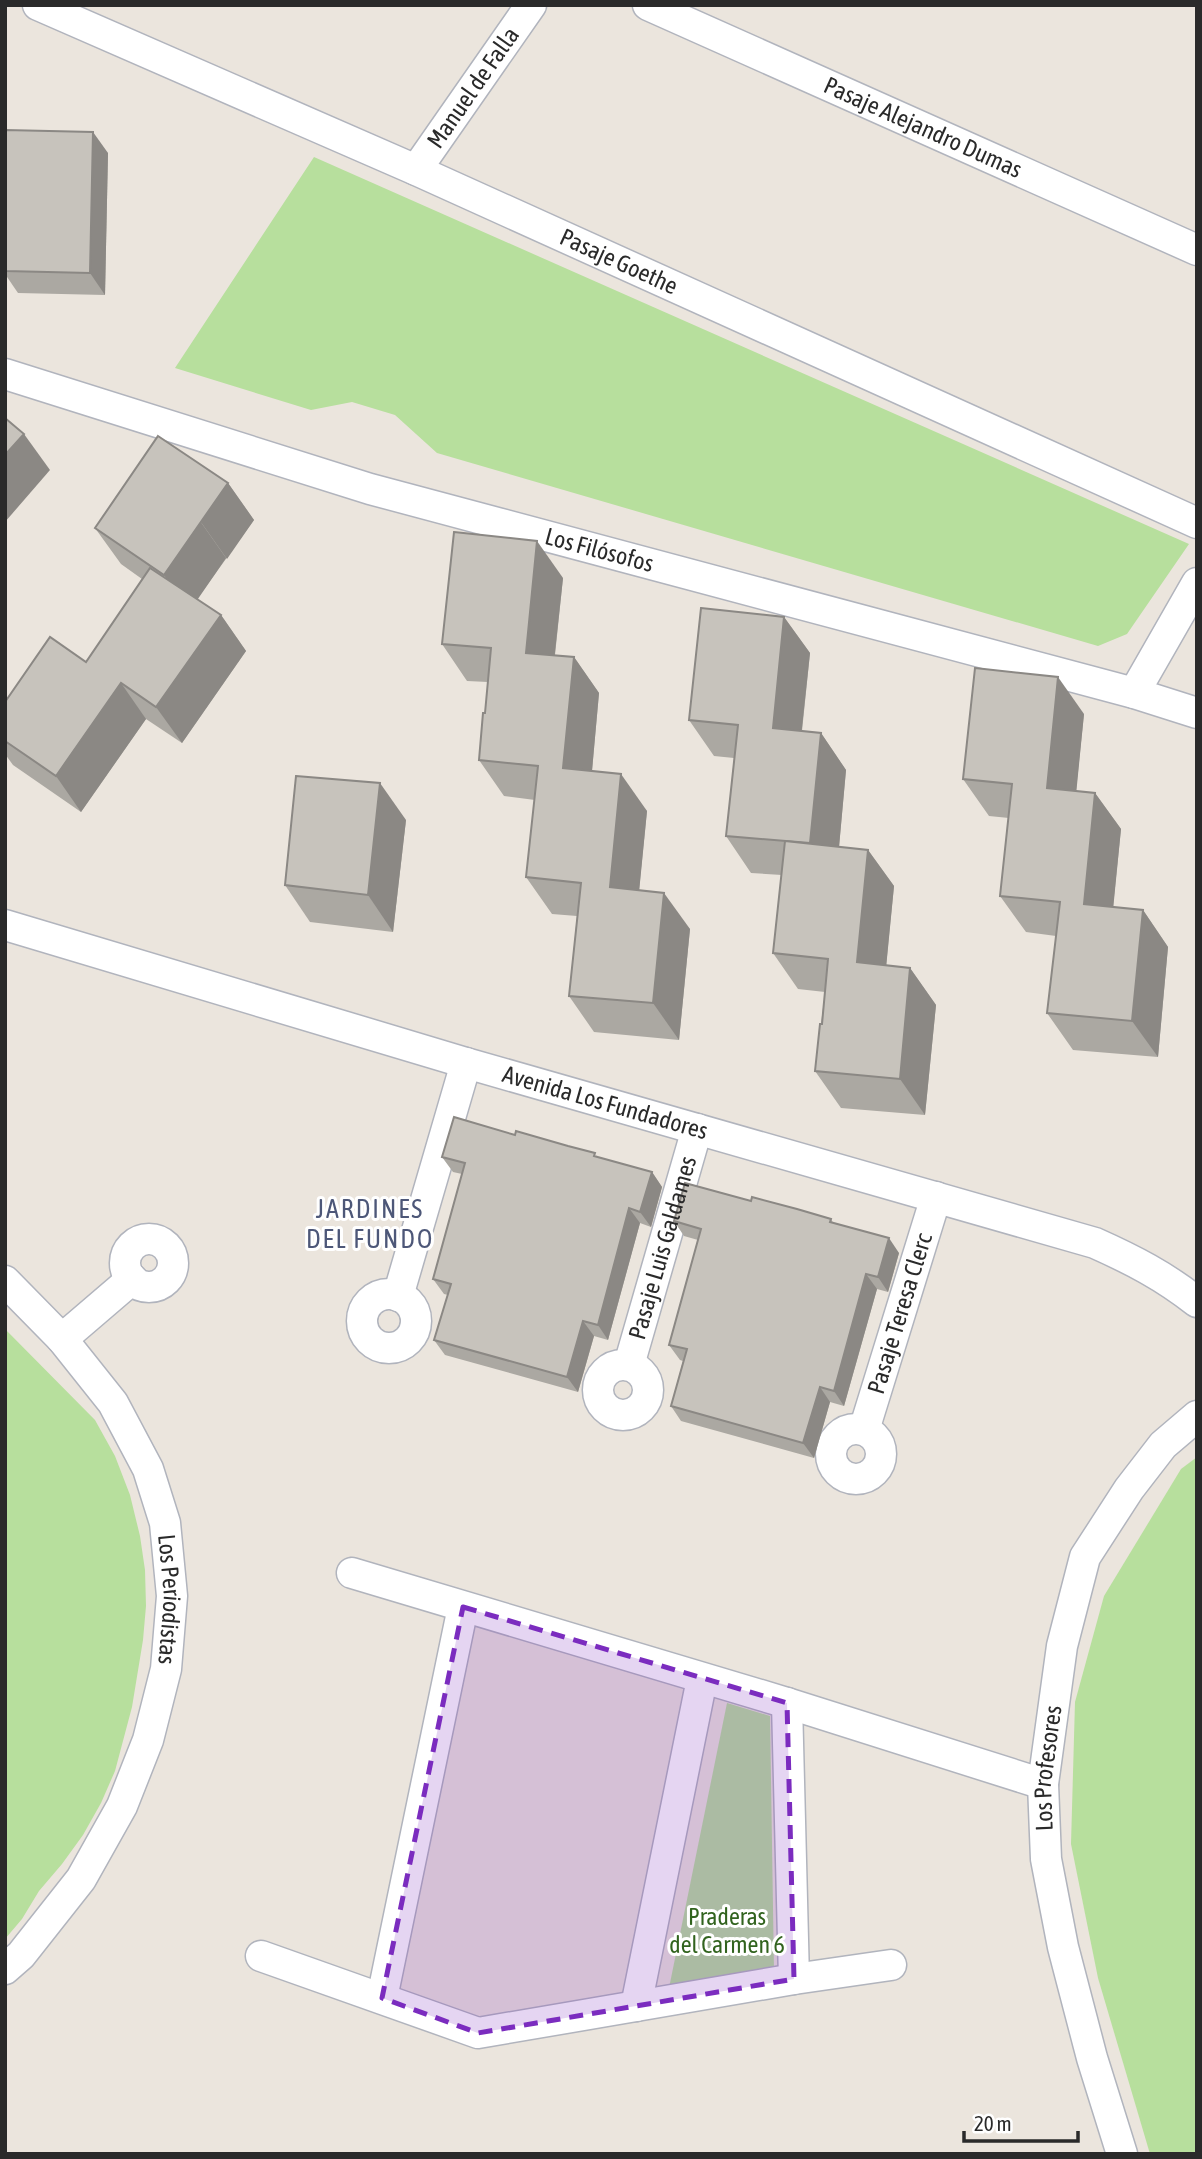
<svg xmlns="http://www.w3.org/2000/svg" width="1202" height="2159" viewBox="0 0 1202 2159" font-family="'Asap Condensed',sans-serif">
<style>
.green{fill:#b7df9d}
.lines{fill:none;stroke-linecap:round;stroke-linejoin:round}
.street-casing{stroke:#b1b4bd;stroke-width:33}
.street{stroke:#fff;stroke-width:30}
.wall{fill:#aba8a2}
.shaded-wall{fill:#8b8884}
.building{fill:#c7c3bc;stroke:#8b8884;stroke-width:2}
.marked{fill:#7b2cbf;fill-opacity:0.2;stroke:#7b2cbf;stroke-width:5;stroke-dasharray:14 9;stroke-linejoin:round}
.labels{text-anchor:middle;stroke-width:6;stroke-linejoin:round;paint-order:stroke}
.street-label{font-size:24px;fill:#2a2a2a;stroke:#fff}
.park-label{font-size:24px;fill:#31631e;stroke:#fff}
.neighbourhood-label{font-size:26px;letter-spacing:2px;fill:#4d5778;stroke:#fff}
</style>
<rect width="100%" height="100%" fill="#ebe5dd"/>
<g class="green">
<path d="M314,157L1189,544L1127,634L1098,646L437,453L395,415L352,402L311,410L175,368Z"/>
<path d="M5,1329L95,1420L115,1456L130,1495L140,1536L145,1570L146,1606L143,1640L132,1707L115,1771L101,1803L83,1835L62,1864L39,1891L22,1919L5,1939Z"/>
<path d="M1197,1457V2154H1150L1098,1978L1071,1844L1075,1702L1104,1596L1181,1469Z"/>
<path d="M727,1703L770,1716L774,1972L669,1988Z"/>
</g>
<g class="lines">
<g class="street-casing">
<g id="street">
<path id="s1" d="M38,5L416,170L1197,523"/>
<path id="s2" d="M648,5L1197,250"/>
<path id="s3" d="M416,170L531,5"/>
<path id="s4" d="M5,374L370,489L1134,693L1197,713"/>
<path d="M1134,693L1197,583"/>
<path id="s5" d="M5,925L466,1063L1095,1243C1133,1260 1164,1276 1197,1302"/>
<circle cx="149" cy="1263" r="24"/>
<path id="s6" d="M5,1281L62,1339L113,1403L148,1469L165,1523L172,1596L166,1669L148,1740L122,1806L81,1879L21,1955L5,1969"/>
<circle cx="389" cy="1321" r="27"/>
<path d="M398,1296L466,1063"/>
<path d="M62,1339L132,1279"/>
<circle cx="623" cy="1390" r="25"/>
<path id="s7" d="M629,1365L697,1129"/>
<circle cx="856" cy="1454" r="25"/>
<path id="s8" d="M864,1430L936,1197"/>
<path d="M352,1573L787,1703L1043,1784"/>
<path d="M787,1703L794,1979"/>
<path d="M261,1956L478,2033L794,1979L891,1965"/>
<path d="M382,1998L463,1607"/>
<path d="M636,2006L702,1679"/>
<path id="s9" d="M1122,2154L1092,2058L1063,1947L1046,1859L1043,1784L1062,1646L1085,1557L1129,1489L1163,1445L1197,1416"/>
</g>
</g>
<use href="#street" class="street"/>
</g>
<g class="wall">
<path d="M5,130L108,153L105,295L18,293L5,274Z"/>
<path d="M228,483L254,520L197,599L221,615L246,651L182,743L146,719L81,812L13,765L5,754V702L86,662L142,579L121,564L95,528Z"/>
<path d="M563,578L555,655L574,657L599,693L592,771L647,811L639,890L690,929L679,1040L594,1032L569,996L577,916L552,914L526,877L535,800L504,796L479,760L485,713L488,682L467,681L442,644Z"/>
<path d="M784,617L810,653L802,731L821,733L846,770L839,847L868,850L894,886L886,966L910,968L936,1005L925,1115L841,1108L815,1071L825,992L798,989L773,953L782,875L751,873L726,836L734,758L714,756L689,720Z"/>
<path d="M1084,714L1076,791L1095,793L1121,829L1113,907L1143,910L1168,947L1158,1057L1073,1050L1047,1013L1056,936L1026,932L1000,896L1009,818L989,816L963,779Z"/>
<path d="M406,820L393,932L310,922L285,885Z"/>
<path d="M442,1157H598L652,1172L662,1187L651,1227L640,1223L608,1340L594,1336L578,1392L445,1355L434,1340L448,1295L444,1294L433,1279L462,1174L453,1172Z"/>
<path d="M751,1201L831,1219L833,1223L899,1253L888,1292L877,1289L844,1406L830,1402L814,1458L681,1421L671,1406L683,1361L680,1360L669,1345L698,1240L684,1236L674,1221Z"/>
</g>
<g class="shaded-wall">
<path d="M93,132L108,153L105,295L90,273Z"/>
<path d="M24,434L50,470L5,522V455Z"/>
<path d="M228,483L254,520L227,559L201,522Z"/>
<path d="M200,521L226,558L189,612L164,575Z"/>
<path d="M537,541L563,578L551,689L526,653Z"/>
<path d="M221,615L246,651L182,743L156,707Z"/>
<path d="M784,617L810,653L798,765L773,728Z"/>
<path d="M574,657L599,693L589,804L563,768Z"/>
<path d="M1058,677L1084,714L1073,825L1047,788Z"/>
<path d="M121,683L146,719L81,812L56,776Z"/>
<path d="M821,733L846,770L836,880L810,843Z"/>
<path d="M621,774L647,811L636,923L610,887Z"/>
<path d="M380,783L406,820L393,932L368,895Z"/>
<path d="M1095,793L1121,829L1110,940L1084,904Z"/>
<path d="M868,850L894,886L883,999L857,962Z"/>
<path d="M664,893L690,929L679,1040L653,1003Z"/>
<path d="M1143,910L1168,947L1158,1057L1132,1021Z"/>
<path d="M910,968L936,1005L925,1115L900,1079Z"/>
<path d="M652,1172L662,1187L651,1227L640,1212Z"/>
<path d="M629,1208L640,1223L608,1340L598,1325Z"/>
<path d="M889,1238L899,1253L888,1292L878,1277Z"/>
<path d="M866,1274L877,1289L844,1406L834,1391Z"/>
<path d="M583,1321L594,1336L578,1392L567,1377Z"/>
<path d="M820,1387L830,1402L814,1458L803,1443Z"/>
</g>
<g class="building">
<path d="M5,130L93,132L90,273L5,271Z"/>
<path d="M5,418L24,434L5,455Z"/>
<path d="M158,436L228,483L164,575L95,528Z"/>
<path d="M454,532L537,541L526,653L574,657L563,768L621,774L610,887L664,893L653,1003L569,996L581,883L526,877L538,766L479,760L483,713H485L491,648L442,644Z"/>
<path d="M150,568L221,615L156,707L121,683L56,776L5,741V702L50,637L86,662Z"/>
<path d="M701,608L784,617L773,728L821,733L810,843L726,836L738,725L689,720Z"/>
<path d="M975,668L1058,677L1047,788L1095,793L1084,904L1143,910L1132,1021L1047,1013L1060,902L1000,896L1012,784L963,779Z"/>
<path d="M296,776L380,783L368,895L285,885Z"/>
<path d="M785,841L868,850L857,962L910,968L900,1079L815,1071L820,1024H822L828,959L773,953Z"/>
<path d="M454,1117L515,1135L516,1131L568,1146L595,1153L594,1156L652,1172L640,1212L629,1208L598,1325L583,1321L567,1377L434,1340L451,1284L433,1279L465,1163L442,1157Z"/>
<path d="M685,1183L751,1201L752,1197L797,1209L831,1219L830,1222L889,1238L878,1277L866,1274L834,1391L820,1387L803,1443L671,1406L687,1349L669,1345L701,1229L674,1221Z"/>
</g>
<path class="marked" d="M463,1607L787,1703L794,1979L478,2033L382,1998Z"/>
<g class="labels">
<g class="street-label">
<text dy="8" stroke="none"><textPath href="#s3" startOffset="100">Manuel de Falla</textPath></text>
<text dy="8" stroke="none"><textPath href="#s2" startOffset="301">Pasaje Alejandro Dumas</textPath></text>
<text dy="8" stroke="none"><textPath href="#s1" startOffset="635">Pasaje Goethe</textPath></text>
<text dy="8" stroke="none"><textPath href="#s4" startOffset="620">Los Filósofos</textPath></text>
<text dy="8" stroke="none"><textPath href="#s5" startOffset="626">Avenida Los Fundadores</textPath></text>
<text dy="8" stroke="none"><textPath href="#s7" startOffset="122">Pasaje Luis Galdames</textPath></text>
<text dy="8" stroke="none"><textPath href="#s8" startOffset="122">Pasaje Teresa Clerc</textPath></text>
<text dy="8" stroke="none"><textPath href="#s6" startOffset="371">Los Periodistas</textPath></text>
<text dy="8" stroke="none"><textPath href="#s9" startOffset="396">Los Profesores</textPath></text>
</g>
<g class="park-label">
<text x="727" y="1925">Praderas<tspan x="727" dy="28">del Carmen 6</tspan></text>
</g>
<g class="neighbourhood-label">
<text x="370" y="1218">JARDINES<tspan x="370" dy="30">DEL FUNDO</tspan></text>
</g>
</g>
<rect width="1202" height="2159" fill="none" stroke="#2a2a2a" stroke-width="14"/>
<path d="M964 2131v10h114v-10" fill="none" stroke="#2a2a2a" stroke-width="3.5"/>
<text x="974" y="2131" font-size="21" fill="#2a2a2a" stroke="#ffffff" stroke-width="5" paint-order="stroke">20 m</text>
</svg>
